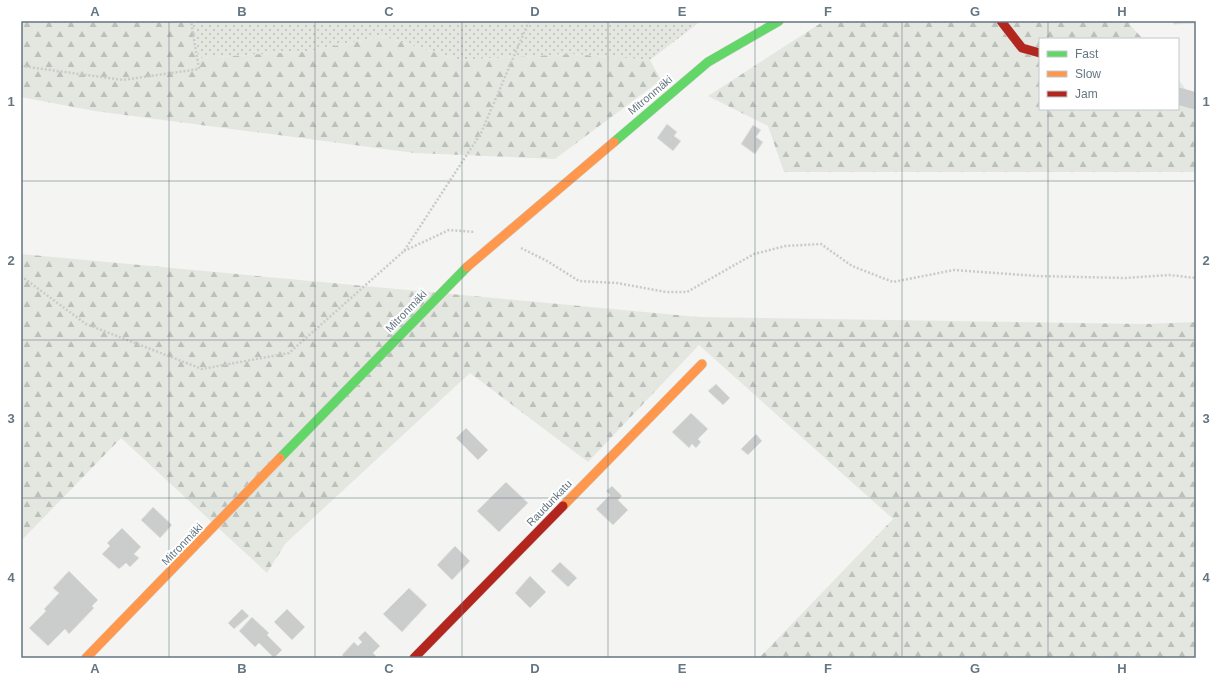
<svg xmlns="http://www.w3.org/2000/svg" width="1217" height="679" viewBox="0 0 1217 679" font-family="Arial,sans-serif">
<style>
.green{fill:url(#green-dots)}
.forest{fill:url(#forest-firs)}
.building{fill:#cbcdcd;stroke:#e3e3e2}
.lines{fill:none;stroke-linecap:round;stroke-linejoin:round}
.fast-casing{stroke:#d1d2d2;stroke-width:10}
.slow-casing{stroke:#d1d2d2;stroke-width:10}
.jam-casing{stroke:#d1d2d2;stroke-width:10}
.path{stroke:#cacaca;stroke-width:2.5;stroke-dasharray:2 2;stroke-linecap:butt}
.street{stroke:#cbcdcd;stroke-width:17}
.fast{stroke:#63d668;stroke-width:9}
.slow{stroke:#ff974d;stroke-width:9}
.jam{stroke:#b3261e;stroke-width:9}
.grid{fill:none;stroke:#647681;stroke-width:1;stroke-opacity:0.55}
.labels{text-anchor:middle;stroke-width:4;stroke-linejoin:round;paint-order:stroke}
.street-label{font-size:11px;fill:#647681;stroke:#fff}
.neatline{fill:none;stroke:#647681;stroke-width:1.5}
.grid-label{font-size:13px;text-anchor:middle;font-weight:bold;fill:#647681}
</style>
<defs>
<pattern id="green-dots" width="8" height="8" patternUnits="userSpaceOnUse"><rect width="8" height="8" fill="#e4e7e0"/><path d="M2 2h.1M6 6h.1" fill="none" stroke="#bcc0bb" stroke-width="1.8" stroke-linecap="round"/></pattern>
<pattern id="forest-firs" width="22" height="20" patternUnits="userSpaceOnUse"><rect width="22" height="20" fill="#e4e7e0"/><path d="M5 1l3.5 6h-7zM16 11l3.5 6h-7z" fill="#bcc0bb"/></pattern>
</defs>
<rect width="100%" height="100%" fill="#f4f4f2"/>
<path class="green" d="M191,21H701L650,60L571,54L459,60L382,36L310,51L199,58Z"/>
<g class="forest">
<path d="M21,21H191L199,58L310,51L382,36L459,60L571,54L650,60L661,80L555,159L415,153L95,111L21,97Z"/>
<path d="M824,21H1130V25L1143,39H1040V109H1178V79L1196,103V172H784L768,126L708,96Z"/>
<path d="M21,254L698,317L1146,324L1196,322V658H759L893,519L699,345L588,462L470,373L285,544L267,573L121,438L21,541Z"/>
</g>
<g class="building">
<path d="M1173,21H1196V23L1174,24Z"/>
<path d="M667,124L677,132L674,136L681,141L673,151L657,138Z"/>
<path d="M753,125L761,130L756,137L763,142L755,154L741,144Z"/>
<path d="M716,384L730,398L723,405L708,391Z"/>
<path d="M691,413L708,429L698,439L701,442L696,448L692,444L689,448L672,432Z"/>
<path d="M466,428L488,450L478,460L456,438Z"/>
<path d="M756,434L762,441L748,455L741,449Z"/>
<path d="M506,482L528,503L499,532L477,511Z"/>
<path d="M612,486L622,496L618,500L628,510L613,525L596,509L610,495L606,491Z"/>
<path d="M153,507L172,525L160,538L141,520Z"/>
<path d="M122,528L141,547L134,554L139,558L130,567L126,563L119,569L102,554L110,546L107,543Z"/>
<path d="M455,546L470,561L452,580L437,565Z"/>
<path d="M560,562L577,578L568,587L551,571Z"/>
<path d="M69,571L98,600L92,606L94,608L69,634L65,629L48,646L29,628L46,611L44,609L59,593L53,588Z"/>
<path d="M530,576L546,592L530,608L515,593Z"/>
<path d="M409,588L427,605L402,632L383,614Z"/>
<path d="M242,609L249,616L234,629L228,623Z"/>
<path d="M287,609L305,627L292,640L274,622Z"/>
<path d="M252,617L269,633L267,635L282,650L274,658L259,643L255,647L239,631Z"/>
<path d="M365,631L380,646L373,653L377,657L345,658L342,655L354,642L358,646L362,642L358,638Z"/>
</g>
<g class="lines">
<g class="fast-casing">
<g id="fast">
<path d="M614,142L708,62L779,21"/>
<path d="M280,458L467,267"/>
</g>
</g>
<g class="slow-casing">
<g id="slow">
<path d="M467,267L614,142"/>
<path d="M563,506L702,364"/>
<path d="M86,658L280,458"/>
</g>
</g>
<g class="jam-casing">
<g id="jam">
<path d="M1001,21L1022,48L1040,53"/>
<path d="M414,658L563,506"/>
</g>
</g>
<g class="path">
<path d="M21,66L123,80L199,69L191,21"/>
<path d="M521,248L547,261L579,281L617,283L666,292H687L754,254L785,246L821,244L852,266L893,282L954,270L1037,276L1125,278L1169,275L1196,278"/>
<path d="M404,251L449,230L475,232"/>
<path d="M21,276L86,324L202,369L289,353L404,251L481,133L529,21"/>
</g>
<path class="street" d="M1178,96L1196,101"/>
<use href="#fast" class="fast"/>
<use href="#slow" class="slow"/>
<use href="#jam" class="jam"/>
</g>
<path class="grid" d="M169,21V658M315,21V658M462,21V658M608,21V658M755,21V658M902,21V658M1048,21V39M1048,109V658M21,181H1196M21,340H1196M21,498H1196"/>
<g class="labels">
<g class="street-label">
<text transform="translate(650 95) rotate(-40)" y="4">Mitronmäki</text>
<text transform="translate(406 311) rotate(-46)" y="4">Mitronmäki</text>
<text transform="translate(549 503) rotate(-46)" y="4">Raudunkatu</text>
<text transform="translate(182 544) rotate(-46)" y="4">Mitronmäki</text>
</g>
</g>
<rect width="1217" height="679" fill="none" stroke="#ffffff" stroke-width="44"/>
<rect x="1039" y="38" width="140" height="72" fill="#ffffff" stroke="#c1c8cd"/>
<rect x="1047" y="51" width="20" height="6" fill="#63d668" stroke="#c1c8cd"/>
<text x="1075" y="58" font-size="12" fill="#647681">Fast</text>
<rect x="1047" y="71" width="20" height="6" fill="#ff974d" stroke="#c1c8cd"/>
<text x="1075" y="78" font-size="12" fill="#647681">Slow</text>
<rect x="1047" y="91" width="20" height="6" fill="#b3261e" stroke="#c1c8cd"/>
<text x="1075" y="98" font-size="12" fill="#647681">Jam</text>
<rect x="22" y="22" width="1173" height="635" class="neatline"/>
<g class="grid-label">
<text x="95" y="16">A</text>
<text x="242" y="16">B</text>
<text x="389" y="16">C</text>
<text x="535" y="16">D</text>
<text x="682" y="16">E</text>
<text x="828" y="16">F</text>
<text x="975" y="16">G</text>
<text x="1122" y="16">H</text>
<text x="11" y="106">1</text>
<text x="1206" y="106">1</text>
<text x="11" y="265">2</text>
<text x="1206" y="265">2</text>
<text x="11" y="423">3</text>
<text x="1206" y="423">3</text>
<text x="11" y="582">4</text>
<text x="1206" y="582">4</text>
<text x="95" y="673">A</text>
<text x="242" y="673">B</text>
<text x="389" y="673">C</text>
<text x="535" y="673">D</text>
<text x="682" y="673">E</text>
<text x="828" y="673">F</text>
<text x="975" y="673">G</text>
<text x="1122" y="673">H</text>
</g>
</svg>
